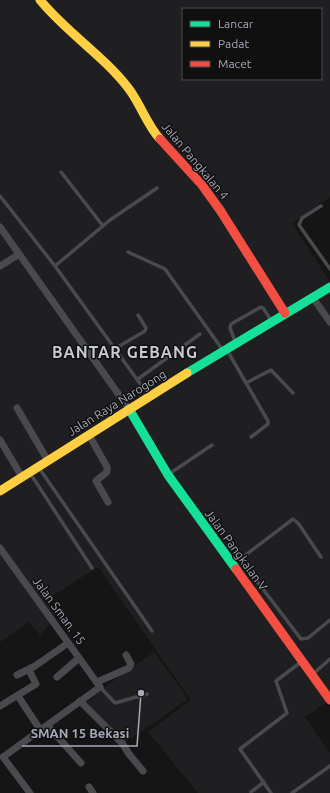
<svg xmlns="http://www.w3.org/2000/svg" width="330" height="793" viewBox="0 0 330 793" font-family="Ubuntu,sans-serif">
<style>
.built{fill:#1f1f21;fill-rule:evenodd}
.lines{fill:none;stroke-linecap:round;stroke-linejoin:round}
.lane{stroke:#494a4e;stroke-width:3.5}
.street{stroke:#494a4e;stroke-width:7}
.fast{stroke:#16e098;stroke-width:9}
.slow{stroke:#ffcf43;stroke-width:9}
.jam{stroke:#f24e42;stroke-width:9}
.labels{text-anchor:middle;stroke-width:3;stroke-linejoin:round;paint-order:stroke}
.street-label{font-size:12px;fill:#a6a9b7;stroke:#101011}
.district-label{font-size:16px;font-weight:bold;letter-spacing:1px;fill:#c7c9d3;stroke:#101011}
.leader{fill:none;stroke:#a6a9b7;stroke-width:1.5}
.callout-dot{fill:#a6a9b7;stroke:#101011;stroke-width:1.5}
.callout-label{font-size:13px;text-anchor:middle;font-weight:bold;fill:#a6a9b7;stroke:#101011;stroke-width:3;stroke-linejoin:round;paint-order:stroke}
</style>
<rect width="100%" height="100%" fill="#151515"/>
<g class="built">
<path d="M0,0H330V197L292,223L330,282V700L305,717L330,753V793H198L148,732L191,700L98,567L45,601L56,618L40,635L29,622L0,642ZM183,9H321V79H183Z"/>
<path d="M154,652L188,699L126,742L87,703L105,687Z"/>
</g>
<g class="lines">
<g class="lane">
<path d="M61,172L103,226"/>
<path d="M0,196L55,266L149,396"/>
<path d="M321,206L302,218L299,225L330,269"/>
<path d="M128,252L165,269L222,349"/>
<path d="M55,266L110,220L157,188"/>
<path d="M235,341L230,328L231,324L261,307L263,308L271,320"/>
<path d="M116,348L145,331L146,328L138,315"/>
<path d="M227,350L268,421V424L251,437"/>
<path d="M138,379L200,334"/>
<path d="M246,383L271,370L293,393"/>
<path d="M39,468L152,631"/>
<path d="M30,473L92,568"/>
<path d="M169,474L212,445"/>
<path d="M240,559L301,639L308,638L330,620"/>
<path d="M239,560L293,519L298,523L321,557"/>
<path d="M313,674L330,659"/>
<path d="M100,687L115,703L147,694"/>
<path d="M251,792L264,782"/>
<path d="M271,793L240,749L287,713L276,681L301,662"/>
<path d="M292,793L330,766"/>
</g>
<g class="street">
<path d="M0,227L129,409"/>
<path d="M0,266L18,255"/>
<path d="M313,298L330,322"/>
<path d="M17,408L48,461"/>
<path d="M89,435L107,467V472L96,481L108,502"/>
<path d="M0,440L22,477"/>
<path d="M0,548L100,687L3,757L30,793"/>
<path d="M17,675L35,666L68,643"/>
<path d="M57,677L79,658"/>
<path d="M97,682L129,668L131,664L126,655"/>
<path d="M18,696L41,731"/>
<path d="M80,701L122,743L129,754L143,771"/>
<path d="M0,706L36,684L29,670"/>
<path d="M48,726L81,763"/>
<path d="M89,787L93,793"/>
</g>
<g class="fast">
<path d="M187,373L330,287"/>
<path d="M129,409L168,475L236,569"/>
</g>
<g class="slow">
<path d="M40,0C67,33 104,56 129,89C141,105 147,125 160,139"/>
<path d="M0,491L187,373"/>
</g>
<g class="jam">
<path d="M160,139L202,185L220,210L285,313"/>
<path d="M236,569L330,700"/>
</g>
</g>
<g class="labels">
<g class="street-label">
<text transform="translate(195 161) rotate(50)" y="4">Jalan Pangkalan 4</text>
<text transform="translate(117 403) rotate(-32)" y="4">Jalan Raya Narogong</text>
<text transform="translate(236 550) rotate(54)" y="4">Jalan Pangkalan V</text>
<text transform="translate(59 611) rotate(54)" y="4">Jalan Sman. 15</text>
</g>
<g class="district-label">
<text x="125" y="358">BANTAR GEBANG</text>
</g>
</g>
<path class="leader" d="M141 693L137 746H22"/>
<circle class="callout-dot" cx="141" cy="693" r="4"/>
<g class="callout-label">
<text x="80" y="738">SMAN 15 Bekasi</text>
</g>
<rect x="182" y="8" width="140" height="72" fill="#101011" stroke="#4c4d53"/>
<rect x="190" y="21" width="20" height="6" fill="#16e098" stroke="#4c4d53"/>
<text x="218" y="28" font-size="12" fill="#a6a9b7">Lancar</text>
<rect x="190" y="41" width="20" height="6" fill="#ffcf43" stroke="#4c4d53"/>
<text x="218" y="48" font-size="12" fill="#a6a9b7">Padat</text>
<rect x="190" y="61" width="20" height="6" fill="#f24e42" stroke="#4c4d53"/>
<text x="218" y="68" font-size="12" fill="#a6a9b7">Macet</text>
</svg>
